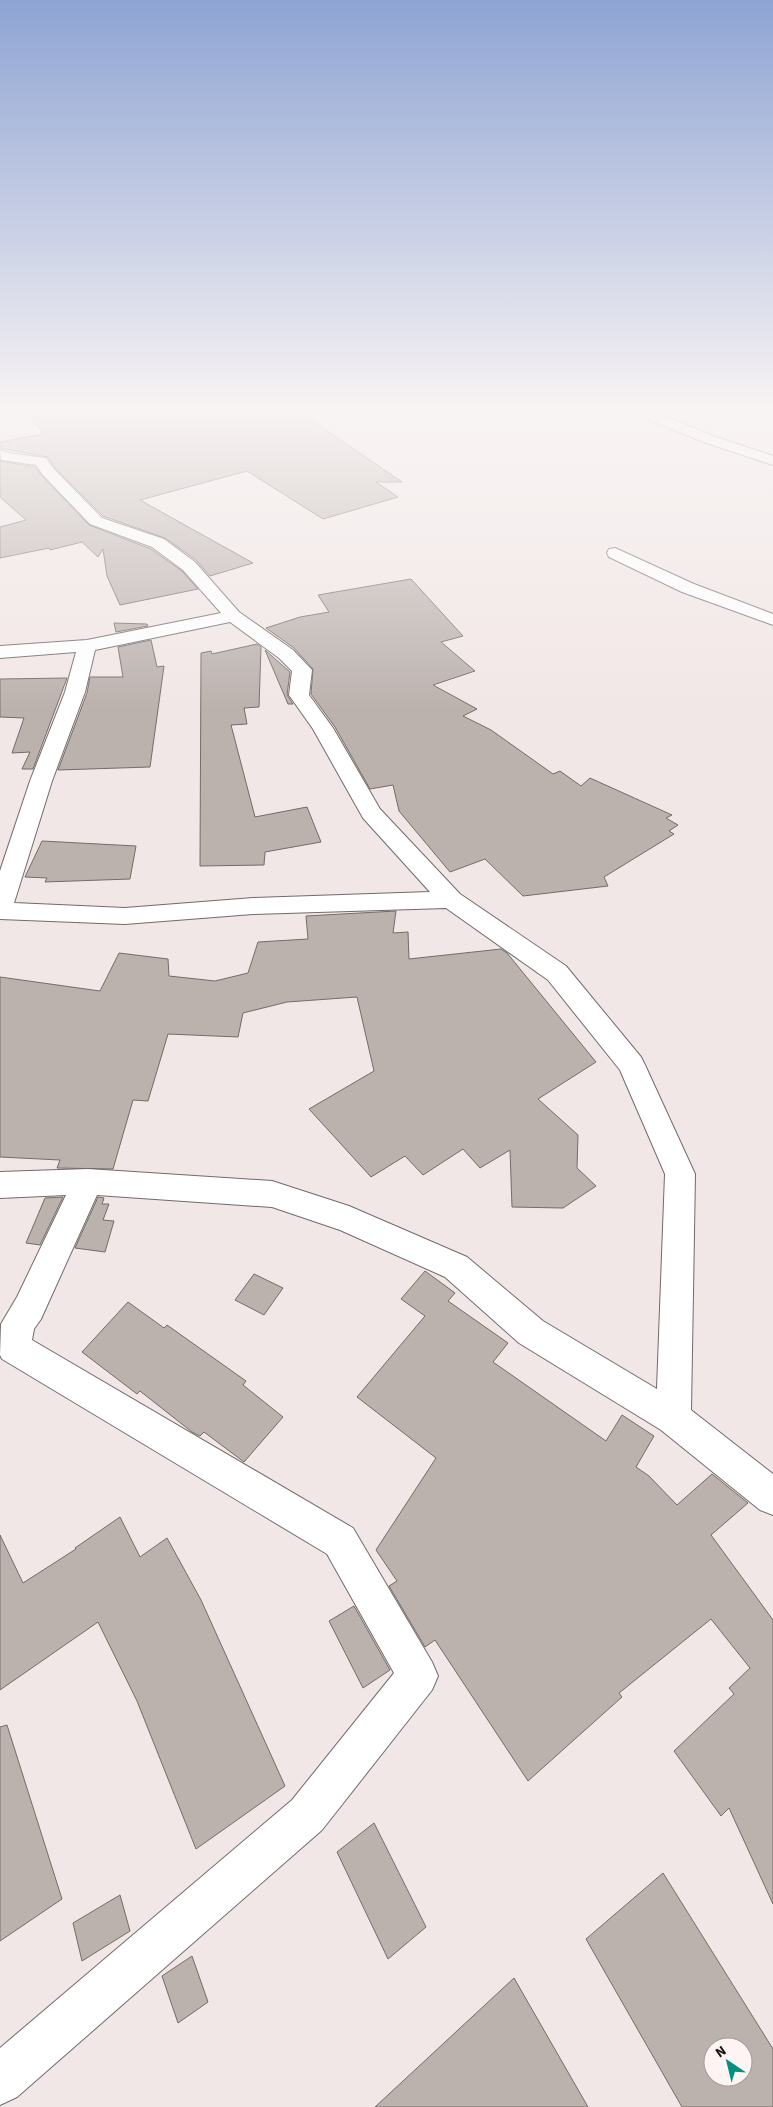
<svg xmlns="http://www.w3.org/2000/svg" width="773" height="2107" viewBox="0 0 773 2107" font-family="'Source Sans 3',sans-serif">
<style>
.building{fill:#bbb2ae;stroke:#746c68;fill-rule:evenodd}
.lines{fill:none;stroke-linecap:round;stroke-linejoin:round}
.minor-casing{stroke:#736a6a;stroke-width:2}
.minor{fill:#fff;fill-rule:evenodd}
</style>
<rect width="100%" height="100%" fill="#f1e7e6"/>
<g class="building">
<path d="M30,415H304L402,482H376L398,497L323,519L247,471L140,500L253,563L210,576L196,560L165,538L103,516L55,468L48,457L0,448V442L43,434Z"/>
<path d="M0,461L35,467L42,476L89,525L151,549L182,571L198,589L120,605L107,576L103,549L98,557L82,542L50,550L49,548L0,558V527L26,520L0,497Z"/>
<path d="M411,579L463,636L441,642L475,671L433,685L477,709L463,716L491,730L553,774L560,771L581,786L590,778L672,815L666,818L678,825L669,831L674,834L604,877L608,886L523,896L485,859L450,872L399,811L393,785L370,789L335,727L311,694L313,669L294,648L266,628L300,617L329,612L318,595Z"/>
<path d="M114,623L147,624L148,626L116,632Z"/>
<path d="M151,640L157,667L164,666L150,767L58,770L87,693L90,677H123L118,647Z"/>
<path d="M257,644L261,647L259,707L244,708L247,724L231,725L255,817L307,807L321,842L265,852L264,865L200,866L201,653L211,651L212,654Z"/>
<path d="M265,650L290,672L287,695L293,704H288Z"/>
<path d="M67,678L33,769H22L30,752L12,753L24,718L0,717V679Z"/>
<path d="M42,841L136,846L130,879L45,882L47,878L25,877Z"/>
<path d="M396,911L393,933L408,932L409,959L501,949L507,953L596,1062L538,1099L578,1135L577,1168L596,1186L563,1208L512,1207L510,1150L480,1168L463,1149L423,1175L405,1156L371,1177L309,1109L374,1071L357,997L287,1002L243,1013L238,1037L168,1034L148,1101L133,1100L113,1169L57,1168L60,1160L0,1157V977L100,991L119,953L168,959L169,976L215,981L248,973L258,942L308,939L306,916Z"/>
<path d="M63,1197L40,1245L26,1243L45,1198Z"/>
<path d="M98,1197L104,1198L102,1204H109L103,1220L114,1221L105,1252L75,1248Z"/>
<path d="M425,1271L455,1293L448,1301L508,1343L493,1362L606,1441L622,1415L654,1436L636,1467L649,1476L677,1505L712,1474L748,1503L711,1535L773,1620V1904L729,1808L721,1816L674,1751L734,1694L729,1688L750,1668L711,1619L619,1693L622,1697L528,1781L435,1640L425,1647L389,1586L397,1581L376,1550L436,1458L357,1397L425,1316L401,1299Z"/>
<path d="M254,1274L283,1288L264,1315L235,1300Z"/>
<path d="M128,1302L164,1328L167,1325L246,1381L243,1385L283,1417L244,1462L204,1432L200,1436L192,1432L140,1391L137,1394L82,1352Z"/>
<path d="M120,1517L140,1557L167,1538L201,1600L285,1786L196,1849L137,1701L98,1622L0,1690V1535L23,1583L76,1549L75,1548Z"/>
<path d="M354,1606L390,1670L363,1688L329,1621Z"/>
<path d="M7,1725L62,1899L0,1941V1727Z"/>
<path d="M374,1823L426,1927L388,1959L337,1852Z"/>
<path d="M663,1873L773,2049V2107H682L586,1939ZM713,2047H743V2077H713Z"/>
<path d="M120,1895L130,1931L82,1961L73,1923Z"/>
<path d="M192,1956L208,2002L178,2023L162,1976Z"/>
<path d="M514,1978L588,2107H375Z"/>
</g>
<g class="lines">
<g class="minor-casing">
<g id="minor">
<path d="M643,415H662L716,437L773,456V465L706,443L645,418Z"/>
<path d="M0,450L9,453L46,458L54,469L102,518L164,539L195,562L239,612L293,650L312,670L309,695L333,728L380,809L460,894L566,966L641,1057L645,1065L695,1174L691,1410L773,1474V1515L760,1510L661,1430L519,1343L445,1277L340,1230L272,1207L97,1195L41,1319L34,1329L32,1340L353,1528L432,1662L438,1676L432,1690L322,1830L17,2097L0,2105V2048L292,1800L394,1673L327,1554L2,1359L0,1355L1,1324L17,1297L66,1195L0,1198V1172L88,1169L272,1181L349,1206L467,1257L543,1321L657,1389L665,1174L620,1070L548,980L446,908L253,914L125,924L0,919V871L30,781L65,692L76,652L0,658V646L87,640L221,613L183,570L152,547L90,524L43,475L36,465L1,460ZM230,622L279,658L292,671L289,695L313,729L363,818L430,892L253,898L125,908L14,903L52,781L85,692L95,650Z"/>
<path d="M615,548L694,584L773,614V625L682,592L609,557L607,553L609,549Z"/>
</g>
</g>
<use href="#minor" class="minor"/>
</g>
<linearGradient id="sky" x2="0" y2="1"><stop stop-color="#8ea4d3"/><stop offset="0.58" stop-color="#f9f4f4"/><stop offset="1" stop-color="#f9f4f4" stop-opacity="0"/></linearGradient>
<rect width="773" height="710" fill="url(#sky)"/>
<g transform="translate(728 2062) rotate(325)"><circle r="24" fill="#fff4f4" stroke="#a39b9b"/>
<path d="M0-4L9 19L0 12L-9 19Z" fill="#00927e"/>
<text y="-8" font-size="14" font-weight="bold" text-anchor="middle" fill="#191515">N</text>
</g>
</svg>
